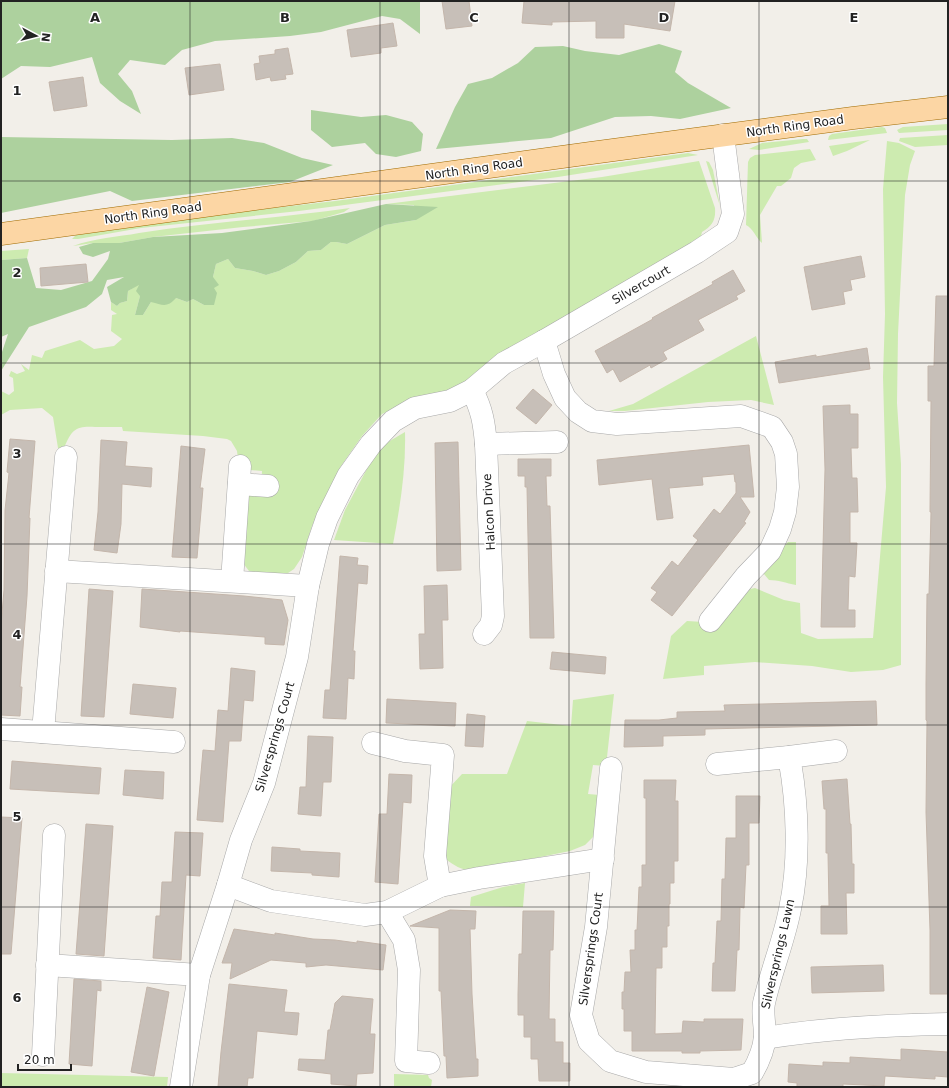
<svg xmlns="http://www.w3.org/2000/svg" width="949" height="1088" viewBox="0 0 949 1088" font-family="'DejaVu Sans',sans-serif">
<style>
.grass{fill:#cdebb0}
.forest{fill:#add19e}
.building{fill:#c7bfb8;stroke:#c4b6ab}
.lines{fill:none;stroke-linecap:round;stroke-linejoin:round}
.minor-casing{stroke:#a9a9a9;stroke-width:23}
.major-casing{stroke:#a06b00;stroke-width:23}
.minor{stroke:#fff;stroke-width:22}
.major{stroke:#fcd6a4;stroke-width:22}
.grid{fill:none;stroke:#222;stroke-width:1;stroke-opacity:0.55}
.labels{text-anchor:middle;stroke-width:3;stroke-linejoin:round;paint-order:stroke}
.street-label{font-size:12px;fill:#222;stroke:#fff}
.grid-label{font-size:13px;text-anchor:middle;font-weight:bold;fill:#222;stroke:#fff;stroke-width:3;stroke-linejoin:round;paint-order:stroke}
</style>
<rect width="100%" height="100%" fill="#f2efe9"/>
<g class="grass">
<path d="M948,124V130L899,133L897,130L903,127Z"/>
<path d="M882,127L885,128L887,133L828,140L829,136L832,134Z"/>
<path d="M948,135V145L915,147L899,141L900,138Z"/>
<path d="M803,139H807L809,142L759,150L749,149L762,143Z"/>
<path d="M870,140L847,151L833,156L829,146Z"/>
<path d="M887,141L899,143L915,151L910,165L905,195L898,334L897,403L901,464V665L883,670L851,672L812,666L755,662L704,666V675L663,679L671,636L687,621L720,623L750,589L755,588L784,600L800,603L801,633L818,639L873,638L886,487L883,377L885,314L883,189Z"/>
<path d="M810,149L816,160L801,163L794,168L791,178L781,186H777L760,215L762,243C756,238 753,228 746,225L748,162L750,158L755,155Z"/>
<path d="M688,153L698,155L558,177L299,211L141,228L78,239H72L76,235L238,212L335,201Z"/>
<path d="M699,161L715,208C716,220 712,226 702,232L701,236L646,272L490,360L472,378L458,388L408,402L382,414L362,436L341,466L312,526L302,557L294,569L285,575L258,574L249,571L243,563L245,494L261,487L262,471L250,470L238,459L237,451L231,441L227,439L203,436L123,431L122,427C113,427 104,427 95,427C76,426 72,429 64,448H58L53,417L42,408L10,410L1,415V391L9,395L14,391L13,378L9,376L11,371L17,374L25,371L21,364L29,370L32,355L42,358L45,351L80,340L94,349L114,346L122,339L111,331L112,315L117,314L111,310V302L117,306L120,303L127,301L128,291L139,284L140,296L135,315H143L151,302L176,298L187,302L193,299L204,305L213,288V277L216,264L228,259L235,268L253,271L266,275L279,271L296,262L308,251L321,250L331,242H336L347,244L385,225L416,220L414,205L386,204L602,177Z"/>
<path d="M706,161L709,162L713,170L720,206Z"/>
<path d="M350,208L344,212L313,221L243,227L153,237L119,243H93L73,246C94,238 118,237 139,233C209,222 280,218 350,208Z"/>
<path d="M29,249L27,258L1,260V251Z"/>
<path d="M756,336L774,405L751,400L708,402L625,411H609L633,404Z"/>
<path d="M405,432C406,470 400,507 393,544L334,540L345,510L368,467L383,445Z"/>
<path d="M788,542H796V585C786,583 778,580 769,580L764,574L763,570Z"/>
<path d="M614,694L606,766L593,765L588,794L600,795L595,835L585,845L570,851L471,871C461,869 454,866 446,859L448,789L462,774H507L527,721L571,726L573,700Z"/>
<path d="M525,883L523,907L470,906L471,897L503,887Z"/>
<path d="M1,1073L168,1077L167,1087H1Z"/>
<path d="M394,1074L428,1075L429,1078L432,1080L431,1087L394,1086Z"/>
</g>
<g class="forest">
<path d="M1,1H420V34L400,19L382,16L321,32L290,36L215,41L182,50L165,65L130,60L118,74L132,91L141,114L120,101L100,83L92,57L50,67L21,66L1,79Z"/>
<path d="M659,44L682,51L675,72L688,83L731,108L680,119L651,116L615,117L551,138L436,149L455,107L468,84L492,78L518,63L535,47L563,46L585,51L619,55Z"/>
<path d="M311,110L361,117L386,115L412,122L423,134L421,151L396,157L376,154L365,143L332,147L311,130Z"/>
<path d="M1,137L172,140L232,138L264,143L302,158L333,165L290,182L132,201L110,191L1,213Z"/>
<path d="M386,204L438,207L416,220L385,225L347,244L336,242H331L321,250L308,251L296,262L279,271L266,275L253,271L235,268L228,259L216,264L213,277L219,285L214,288L217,293L214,305H204L193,299L187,302L176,298C167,308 163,305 151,302L143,315H135L140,296L136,291L139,285L128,291L127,301L120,303L117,306L111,302L107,287L124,277L107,280L102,294L86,307L29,327L1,371V355L8,334L1,337V260L27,258L36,288L61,290L92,281L108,259L110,251L93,257L83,254L79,247L93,243H119L153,237L222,233L311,221Z"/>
</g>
<g class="building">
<path d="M442,1H469L472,26L446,29Z"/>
<path d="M524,1H675L670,31L624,24V38H596V21L552,22V25L522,23Z"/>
<path d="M393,23L397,46L381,48V53L351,57L347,30Z"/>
<path d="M288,48L293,74L285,75L286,79L271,81L270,77L256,80L254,64L260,63L259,56L275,54V50Z"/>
<path d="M220,64L224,90L189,95L185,68Z"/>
<path d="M83,77L87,106L54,111L49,82Z"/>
<path d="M861,256L865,277L850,280L852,290L843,292L845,304L812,310L804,267Z"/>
<path d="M86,264L88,282L41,286L40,268Z"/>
<path d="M733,270L745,291L736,296L738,299L698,320L704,330L663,352L667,359L651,368L650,365L620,382L613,369L607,373L595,351L653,319L652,318L713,284L712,282Z"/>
<path d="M936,296H948V994H930V930L926,812L927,721L926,720V685L927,594H929L931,512H930L931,401H928V366H934Z"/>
<path d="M867,348L870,369L779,383L775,362L816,355V357Z"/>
<path d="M533,389L552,405L536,424L516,408Z"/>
<path d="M850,405V414H858V448H851L852,478H857L858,512H850V543H857L855,577L849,576L848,610H855V627H821L825,469L823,406Z"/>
<path d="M10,439L35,441L29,518H30L27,596L20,687H22L20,716L1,715V625L4,590L5,510L9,473L7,472Z"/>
<path d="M101,440L127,442L125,466L152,468L151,487L122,484L121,524L117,553L94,550L98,512Z"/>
<path d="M458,442L461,570L437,571L435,443Z"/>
<path d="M749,445L754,497H740L750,512L744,522L746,523L672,616L651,600L657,592L651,588L672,561L678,566L698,540L693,536L714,509L720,514L736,493V482H735L734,474L702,477L703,485L669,488L673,518L657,520L652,479L599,485L597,460Z"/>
<path d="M181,446L205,449L200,488H203L197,558L172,557Z"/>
<path d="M518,459H551V476H546L547,506H550L554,638H530L527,487H525V476H518Z"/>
<path d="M340,556L358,558L357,565L368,566L367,584L358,583L353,651H355L354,679L348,678L346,719L323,718L325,690H330Z"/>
<path d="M447,585L448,620H442L443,668L420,669L419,634H425L424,586Z"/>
<path d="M89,589L113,591L104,717L81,716Z"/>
<path d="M142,589L244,596L282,600L288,620L284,645L265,644V637L180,631V632L140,627Z"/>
<path d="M552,652L606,657L605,674L550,669Z"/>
<path d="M231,668L255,671L253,701L244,700L241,741H229L223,822L197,820L203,750L215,751L218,710L228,711Z"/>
<path d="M133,684L176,688L173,718L130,714Z"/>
<path d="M387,699L456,703L455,726L386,723Z"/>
<path d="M876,701L877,725L705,729V735L663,736V746L624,747L625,720H659L677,718V712L725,711L724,705Z"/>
<path d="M467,714L485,716L483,747L465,746Z"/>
<path d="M308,736L333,737L331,782H323L321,816L298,814L300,787H306Z"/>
<path d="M12,761L101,768L99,794L10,789Z"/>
<path d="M125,770L164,772L163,799L123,795Z"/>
<path d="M389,774L412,775L411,803L403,802L398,884L375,882L379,814H387Z"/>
<path d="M847,779L850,824H851L852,864H854V893H846L847,934H821V906H829L828,853H826V809H824L822,781Z"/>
<path d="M644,780H676L675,801H678V861H674V883H670V904H669V926H667V947H662V968H656L655,1034L682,1033L683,1021L704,1022V1019H743L741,1050L700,1051V1053H682V1051H632V1031H624V1009H622V992H624L625,972H631L630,950H635V930H637L639,887H642V865H646V798H644Z"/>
<path d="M736,796H760L759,823H749V865H746L744,908L740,907L739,950H737L735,991H712L713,963H715L717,921H721L722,879H725L726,838H736Z"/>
<path d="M1,817L22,818L11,954H1Z"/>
<path d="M86,824L113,826L104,956L76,954Z"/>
<path d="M175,832L203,833L200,876L186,875L181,960L153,958L156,916H160L162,882H172Z"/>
<path d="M272,847L300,849V851L340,853L339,877L312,875V873L271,871Z"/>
<path d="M450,910L476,911L475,929H470L472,994L476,1059H478V1076L447,1078L446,1056H444L441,991H439V928L410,926Z"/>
<path d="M523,911H554L553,950H550L549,1019H555V1042H563V1063H570V1081H539L538,1059H531V1037H524V1015H518V995L519,954H522Z"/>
<path d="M234,929L275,935V933L313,939L335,940L357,943V941L386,945L383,970L326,965L306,967V963L271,960L230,979L232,963H222Z"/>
<path d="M883,965L884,991L812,993L811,967Z"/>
<path d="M74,979L101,981V991L97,990L92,1066L69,1064Z"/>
<path d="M229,984L287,990L284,1012L299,1013L297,1035L257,1031L253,1078H248L247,1087H218L221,1052Z"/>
<path d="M147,987L169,992L154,1076L131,1072Z"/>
<path d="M342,996L373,999L370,1034H375L373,1073L357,1074L356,1086L331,1084V1074L298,1070L299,1059L325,1060L328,1030H330L335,1003Z"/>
<path d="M901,1049L948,1052V1077L935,1076V1079L885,1076L884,1086L843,1084V1087H797V1083L788,1082L789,1064L823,1066V1062L850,1063V1057L901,1060Z"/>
</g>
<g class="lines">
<g class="minor-casing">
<g id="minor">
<path d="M544,341L554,374L565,398L578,412L592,421L617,424L741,416L772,427L782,442L786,454L788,487L785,512L780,529L770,551L746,576L710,621"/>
<path d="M472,390C482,410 484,422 486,444L493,616L491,625L484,634"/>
<path d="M486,444L557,442"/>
<path d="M239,484L268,486"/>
<path d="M56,571L308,586"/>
<path d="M232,581L240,466"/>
<path d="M1,729L174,742"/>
<path d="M43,732L66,457"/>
<path d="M373,743L405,751L443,755L435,856L440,886"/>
<path d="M717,764L789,757L836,751"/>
<path d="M611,768L596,927L581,1015L589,1041L610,1061L646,1072L734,1079L752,1073C759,1061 764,1050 765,1036C765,1025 762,1013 764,1003C771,971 784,941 790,909C800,862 798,804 789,757"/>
<path d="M228,885L271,901L365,915L387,912L440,886L479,878L603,859"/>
<path d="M387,912L404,940L409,970L406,1061L429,1063"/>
<path d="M47,965L199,975"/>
<path d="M765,1038C825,1028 887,1025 948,1024"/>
<path d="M43,1055L54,835"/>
<path d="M181,1087L199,975L228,885L241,840L264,783L297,657L308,586L318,544L327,518L348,476L371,444L393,421L415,408L450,401L472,390L504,363L544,341L697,252L727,232L733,214L723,135"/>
</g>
</g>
<g class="major-casing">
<path id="major" d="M1,234L591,153L853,118L948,107"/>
</g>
<use href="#minor" class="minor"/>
<use href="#major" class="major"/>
</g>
<path class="grid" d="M190,1V1087M380,1V1087M569,1V1087M759,1V1087M1,181H948M1,363H948M1,544H948M1,725H948M1,907H948"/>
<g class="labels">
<g class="street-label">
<text transform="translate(795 126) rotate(-8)" y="4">North Ring Road</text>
<text transform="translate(474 169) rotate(-8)" y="4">North Ring Road</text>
<text transform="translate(153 213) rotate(-8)" y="4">North Ring Road</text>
<text transform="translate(641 285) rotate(-30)" y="4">Silvercourt</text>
<text transform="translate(489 512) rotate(-93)" y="4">Halcon Drive</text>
<text transform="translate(275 737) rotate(-74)" y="4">Silversprings Court</text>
<text transform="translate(591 949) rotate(-82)" y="4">Silversprings Court</text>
<text transform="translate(778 954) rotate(-77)" y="4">Silversprings Lawn</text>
</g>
</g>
<g class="grid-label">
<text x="95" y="22">A</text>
<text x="285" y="22">B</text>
<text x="474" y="22">C</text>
<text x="664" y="22">D</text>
<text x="854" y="22">E</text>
<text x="17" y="95">1</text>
<text x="17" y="277">2</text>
<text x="17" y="458">3</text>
<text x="17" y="639">4</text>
<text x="17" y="821">5</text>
<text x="17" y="1002">6</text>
</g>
<rect width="949" height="1088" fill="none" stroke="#222222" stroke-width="4"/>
<g transform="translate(36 36) rotate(97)" stroke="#ffffff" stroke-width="3" paint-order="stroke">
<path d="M0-3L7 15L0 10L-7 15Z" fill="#222222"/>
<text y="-6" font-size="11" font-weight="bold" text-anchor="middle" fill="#222222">N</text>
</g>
<path d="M18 1064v6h53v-6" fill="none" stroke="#222222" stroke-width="2"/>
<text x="24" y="1064" font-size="12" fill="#222222" stroke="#ffffff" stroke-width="3" paint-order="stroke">20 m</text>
</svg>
